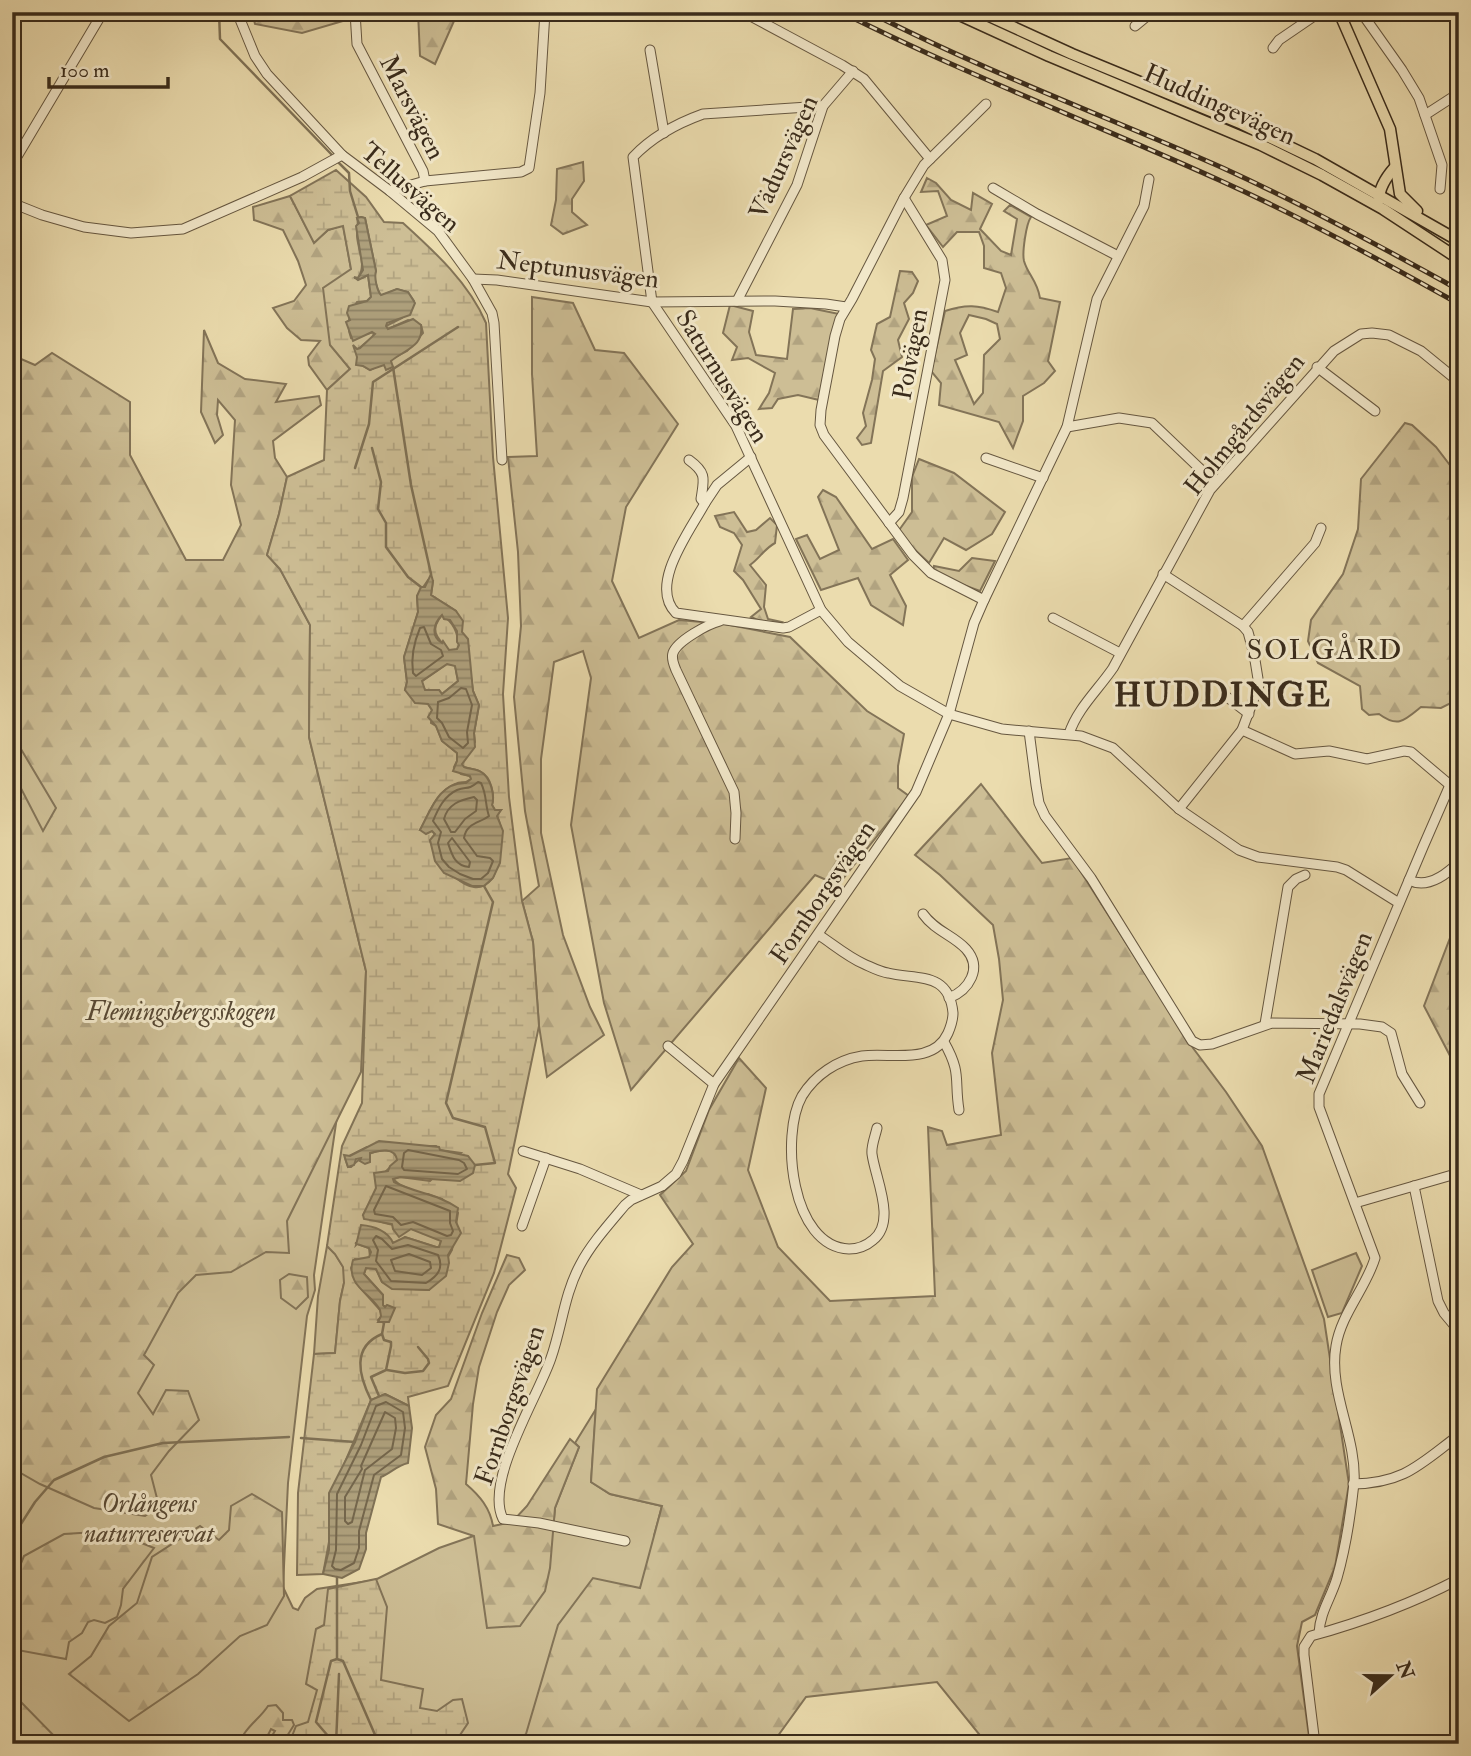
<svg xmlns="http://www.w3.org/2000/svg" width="1471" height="1756" viewBox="0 0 1471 1756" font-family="'IM FELL Double Pica',serif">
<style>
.green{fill:#cdbe95;stroke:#837458;stroke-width:2}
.forest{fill:url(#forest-firs);stroke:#837458;stroke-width:2;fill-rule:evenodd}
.wetland{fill:url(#wetland-marsh);stroke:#837458;stroke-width:2;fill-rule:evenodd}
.water{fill:url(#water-rules);stroke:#7f7155;stroke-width:2;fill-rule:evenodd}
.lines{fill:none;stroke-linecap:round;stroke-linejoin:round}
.shore{stroke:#74664c;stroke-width:2}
.stream{stroke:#7f7155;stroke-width:2.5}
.minor-casing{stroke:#665740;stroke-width:11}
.major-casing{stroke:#392b1b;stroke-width:13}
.minor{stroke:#f2e8ca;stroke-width:9}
.major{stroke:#ebdcae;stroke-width:10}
.rail-casing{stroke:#392b1b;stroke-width:5}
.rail{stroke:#f2e8ca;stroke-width:2.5;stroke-dasharray:8;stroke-linecap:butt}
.labels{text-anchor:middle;stroke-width:6;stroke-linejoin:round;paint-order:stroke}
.street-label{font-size:26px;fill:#392b1b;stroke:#f2e8ca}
.park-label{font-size:26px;font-style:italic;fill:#574833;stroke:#f2e8ca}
.neighbourhood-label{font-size:28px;letter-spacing:2px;fill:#392b1b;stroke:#f2e8ca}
.district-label{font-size:33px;font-weight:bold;letter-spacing:2px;fill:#392b1b;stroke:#f2e8ca}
</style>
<defs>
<pattern id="forest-firs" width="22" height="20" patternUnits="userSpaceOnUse" patternTransform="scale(1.75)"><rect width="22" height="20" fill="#cdbe95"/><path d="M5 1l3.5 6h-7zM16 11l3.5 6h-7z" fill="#b1a380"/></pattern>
<pattern id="wetland-marsh" width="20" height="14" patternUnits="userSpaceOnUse" patternTransform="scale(1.75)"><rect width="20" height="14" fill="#cdbe95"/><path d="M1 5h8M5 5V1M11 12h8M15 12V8" fill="none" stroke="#b1a380"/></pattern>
<pattern id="water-rules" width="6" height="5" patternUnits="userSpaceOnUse" patternTransform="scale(1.75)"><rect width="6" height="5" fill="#aea07c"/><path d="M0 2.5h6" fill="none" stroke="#8f8365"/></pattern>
</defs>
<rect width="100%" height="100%" fill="#ebdcae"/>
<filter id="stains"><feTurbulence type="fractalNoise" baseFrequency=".00286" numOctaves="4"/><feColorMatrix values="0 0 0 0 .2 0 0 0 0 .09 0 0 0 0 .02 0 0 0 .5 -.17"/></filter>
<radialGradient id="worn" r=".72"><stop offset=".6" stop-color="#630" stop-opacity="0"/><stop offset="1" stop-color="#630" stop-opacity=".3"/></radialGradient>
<g class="green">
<path d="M12,519L349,1034L314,1275L315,1290L307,1316L288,1483L283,1587L293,1608L298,1610L305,1598L317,1589L375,1580L439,1548L505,1525L553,1530L555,1508L579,1447L575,1443L596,1409L591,1482L610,1494L662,1506L654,1536L761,1744H12Z"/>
<path d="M327,1246L335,1254L344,1268V1283L340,1301L335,1353L314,1354L318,1296Z"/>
<path d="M1356,1253L1362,1266L1342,1313L1328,1317L1312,1270Z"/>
</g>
<g class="forest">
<path d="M252,12H344L343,21L302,33L255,24Z"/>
<path d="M418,12H458L435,64L420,56Z"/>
<path d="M583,162L584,181L572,199V212L587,225L563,234L551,225L556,200L557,169Z"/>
<path d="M927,178L936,183L951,200L971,210L973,193L992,204L980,229L1001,251L1011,255L1017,219L1004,211L1010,205L1031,217C1026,224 1022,253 1024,261C1028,275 1037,280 1040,298L1060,302L1048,361L1055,371L1044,383L1023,396V421L1013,448L999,422L939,405L941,383L931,371L945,311C966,304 978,305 998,312L1006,288L1001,273L984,268V246L979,232H957L943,247L926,225L947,216L938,191L921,192ZM969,315L986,319L997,324L1000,339L984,355L983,393L974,404L955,360L967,355L960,333Z"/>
<path d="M290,196L314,242L328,230L343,225L351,269L330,344L350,369L327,390L309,365L308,357L320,341L301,340L287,328L273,308L294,301L306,285L298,261L283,230L254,220L253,207Z"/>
<path d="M900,271L912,272L918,281L913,293L904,303L909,319L898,340L902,357L883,371L871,443L862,445L857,438L866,426L863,413L872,380L875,359L871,350L877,324L890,317Z"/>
<path d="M532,297L573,303L595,350L624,353L678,424L626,507L612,581L639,638L679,620L725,624L790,637L867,711L904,734L898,766V788L909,796L838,885L815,875L631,1090L604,1003L571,825L591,678L583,651L554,662L541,759V833L563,935L590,1007L604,1035L547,1077L539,1026L533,942L522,901L539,886L525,811L514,697L521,626L518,552L508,457L537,456L532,374Z"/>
<path d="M730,305L753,311L749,332L756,355L787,359L793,309L810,308L839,314L831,338L819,400L798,395L778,399L772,408L759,409L769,393L775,373L748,358L732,360L737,347L723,333Z"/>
<path d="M204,330L218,363L245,379L286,384L276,402L319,396L321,405L273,441L275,458L287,477L279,514L267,555L280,569L310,625L309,737L366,971L361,1072L287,1221L289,1253L266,1252L231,1272L196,1275L178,1293L144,1355L154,1365L138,1393L153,1414L166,1390L188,1391L199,1420L169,1451L151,1475L159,1506L145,1516L94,1508L40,1484L12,1468V771L43,831L56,808L12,734V355L35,365L52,353L130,402V455L186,560H223L241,525L231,485L235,420L218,400L217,415L223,435L215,443L201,412Z"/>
<path d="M1405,423L1412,425L1436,447L1459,477V699L1441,708L1421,707C1404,721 1398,728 1379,714L1369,715L1362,709L1360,686L1318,663L1308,641L1311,620L1343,574L1358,529L1361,479Z"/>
<path d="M919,459L954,473L1005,512L992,534L966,550L944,538L929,563L897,533L912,512V477Z"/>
<path d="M823,490L836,497L872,549L893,539L908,560L890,575L906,606L903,625L871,605L858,578L821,590L796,539L807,535L820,559L839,550L818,497Z"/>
<path d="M734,512L747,532L756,530L770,518L777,525L775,543C764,549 760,558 750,565L766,585L764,607L768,619L782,622L781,623L762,622L751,617L761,609L743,580L734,571L742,545L734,533L720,527L715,516Z"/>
<path d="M972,558L995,561L980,591L933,574L934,566L959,571Z"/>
<path d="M981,784L1042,863L1072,858L1193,1048L1226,1092L1262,1146L1324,1319L1349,1484L1335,1567L1315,1615L1302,1622L1297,1646L1310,1744H987L937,1682L806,1697L772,1744H513L526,1734L558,1625L593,1578L640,1588L662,1506L610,1494L591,1482L597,1389L672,1267L693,1244L660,1195L686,1171L709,1110L739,1058L766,1088L748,1170L778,1247L830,1301L935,1296L928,1127L942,1131L947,1145L1001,1135L992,1053L1003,1000L999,959L993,925L940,875L915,855Z"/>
<path d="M1459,927V1073L1424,1006L1450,938Z"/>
<path d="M507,1255L519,1258L525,1270L509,1285L497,1312L479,1367L473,1404L466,1484C480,1496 490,1508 493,1526L512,1522L527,1506L570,1439L579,1447L555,1508L550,1568L545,1591L520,1626L487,1628L474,1536L438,1524L436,1489L425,1447L436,1415L451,1399L482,1313Z"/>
<path d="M289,1274L307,1277L308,1297L296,1309L281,1298L280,1280Z"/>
<path d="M252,1494L282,1512L284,1596L267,1625L240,1636L198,1674L129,1721L69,1674L91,1656L109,1626L137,1603L152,1557L200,1526L219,1540L229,1530L231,1506Z"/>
<path d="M112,1531L154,1548L123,1589L121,1605L117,1617L105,1623L94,1620L88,1622L82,1633L69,1642L66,1659L12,1649V1585L24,1556L64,1534Z"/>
<path d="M12,1694L19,1700L62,1744H12Z"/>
<path d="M276,1705L283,1713V1720H292L294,1725L282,1744H271L270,1739L275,1731L271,1729L268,1735L262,1736L255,1743L246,1744L244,1734C251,1723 261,1717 268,1706Z"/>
</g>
<g class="wetland">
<path d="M336,170L366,197L384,222L403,223C435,252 469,283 486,323L493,457L508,618L503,694L509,797L522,901L533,942L539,1026L508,1174L516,1188L494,1273L448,1386L408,1397L409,1406L385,1394L371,1400L343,1467L323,1574L297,1575L298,1493L314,1354L335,1353L340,1301L344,1283L343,1267L335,1254L327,1246L342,1146L362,1103L366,971L309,737L310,625L280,569L267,555L279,514L287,477L324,460L327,390L350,369L330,345L323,288L351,269L343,226L328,230L314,243L290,196ZM361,217L365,218L376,271C373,277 377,290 381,296L397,289L408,292L414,301L402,318L386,326L388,329L408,320L421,325L423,333L407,351L370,370L360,364L357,350L373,337L374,332L351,338C346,325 349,313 357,302L367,301L371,297L368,275L362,278H354H358C367,264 358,251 357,236C357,229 359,225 357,218ZM428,580L433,581L431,595L456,611L469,663L473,691L479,705L474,733L475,742L462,764L463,767C469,769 477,769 481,772C491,777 495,795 492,805L495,810H501L497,815C504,833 502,839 498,858C497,864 496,874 492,879C470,906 437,860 430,841L435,834L432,831L420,830C430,812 435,793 455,784C462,780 464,785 471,779L470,776L461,774L454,767L457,761V753L442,741L436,726L431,723L432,710L428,704L405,690L407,682L404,657L418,612L417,596ZM436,1146L440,1150L461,1153L430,1181L400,1177L393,1179L400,1185L424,1195L428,1194L442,1199L458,1213L452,1250L429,1290L397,1288L382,1282L376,1269L366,1268L364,1274L383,1295V1305L386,1308L384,1323L378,1320L382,1316L380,1310L356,1283L351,1268L355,1259L361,1260L370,1257L369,1248L355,1243H397L405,1237L436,1247H439L441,1241C423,1226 385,1228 363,1215L386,1171L398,1160L394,1152C377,1147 361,1156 351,1167H348L345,1158L367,1147Z"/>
<path d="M442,615C454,623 457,632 459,645L457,650H449C435,637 430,629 442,615Z"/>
<path d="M447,664L455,665L458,681L442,694L439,690H425L421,682Z"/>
<path d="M376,1579L387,1607L381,1680L423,1689L420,1708L437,1711L453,1700L462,1699L468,1723L454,1744H289L296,1726L308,1722L317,1690L306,1684L316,1629L324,1625L328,1589Z"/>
</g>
<g class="water">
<path d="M361,217L365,218L376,271C374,277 377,291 381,295L397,289L408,292L415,303L410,315L387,323L386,326L388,329L413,319L421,325C424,346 406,349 391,361L393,367L386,370L384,365L370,370L363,366L356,365L357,357L353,345L357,349L360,348L375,334L372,332L353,341L346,322L350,320L347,313L349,306L367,301L371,297L368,275L358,280L354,277L358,278L363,270L356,226L359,223L357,218Z"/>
<path d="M431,574L433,581L431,595L456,611L463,621L462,632L468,639L473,691L479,705L474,733L475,747L462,764L464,767C469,769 477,769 481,772C491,778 495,796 492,805L495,810H501L497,816L503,831L500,863L493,878L484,886H472L444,873L435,861L430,840L435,834L432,831L426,834L420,830C431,810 439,782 466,783L471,779L470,776L453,771L457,761V753L442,741L436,726L428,717L432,710L428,704L415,703L405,690L407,682L404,657L418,612L417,596L421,587H425ZM442,615L444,619L450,620L457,631V642L459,645L457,649L449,650L443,641L442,643C430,636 434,623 442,615ZM447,664L455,666L458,681L442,694L439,690H425L422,681Z"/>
<path d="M379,1141L439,1147L440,1150L468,1156L475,1165L473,1173L460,1181L400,1177L393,1179L394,1182C415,1193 438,1194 458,1208L456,1222L461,1233L448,1255L449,1263L446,1276L429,1290L392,1289L382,1282L376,1269L366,1268L364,1274L383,1295V1305L385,1307L387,1305L395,1308L389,1322H378L381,1316L380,1310C372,1294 345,1286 353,1260L369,1257L371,1252L369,1248L357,1244L356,1245L361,1225C374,1226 388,1231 393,1243L405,1237L436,1247H439L441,1241L411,1229L399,1237L393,1229L392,1224L364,1219L363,1215L376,1188L374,1173L388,1171L390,1166L397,1160C395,1147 380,1150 370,1153V1162L365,1164L360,1161L361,1158L356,1159L354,1165L348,1167L344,1155L350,1156Z"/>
<path d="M385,1394L409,1406L412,1428L408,1463C396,1466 391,1473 381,1477L366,1533V1549L359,1569L342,1578L323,1574L329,1550V1493L355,1442L371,1400Z"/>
</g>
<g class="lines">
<g class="shore">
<path d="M424,627L431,644L441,650L443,656L416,676L413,673C411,658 414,642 420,628Z"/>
<path d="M461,688L466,689L472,705L467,732L468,743L463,748L449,737L442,723L437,718L438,702L449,698Z"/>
<path d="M478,782L481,783C487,795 485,805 489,816C480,823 466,823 464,838L477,856L490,858L493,861L488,873L481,879H473L460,874L449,867L442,859L438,843L441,832L433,821C438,809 444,796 457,790C467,786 467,791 478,782Z"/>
<path d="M474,797L477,800L476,811L465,819L455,832H451L444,819C448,804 460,800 474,797Z"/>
<path d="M452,838L470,862L469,867C455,866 452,855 448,843Z"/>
<path d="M408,1150L459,1160L464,1163L467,1169L458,1174L404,1170L402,1167L404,1153Z"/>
<path d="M386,1186L450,1211V1223L453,1231L451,1235L447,1236L413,1222L401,1225L393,1217L375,1214L374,1210Z"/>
<path d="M376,1236L382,1239L392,1249L408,1245L438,1255C444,1268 438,1276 426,1283L391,1281L376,1261L378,1250L373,1240Z"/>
<path d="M409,1254L430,1262L431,1268L422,1275L395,1271L391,1260Z"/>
<path d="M386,1402L403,1412L405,1428L401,1455L374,1475L359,1531V1548L354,1563L341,1570L335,1569L332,1566L336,1550L337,1494L361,1445L376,1406Z"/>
<path d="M385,1412L395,1418L396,1428L392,1449L365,1470L352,1522L348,1524L345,1521V1497L362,1469L361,1466Z"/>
</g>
<g class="stream">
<path d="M219,12L220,39L333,156"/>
<path d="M337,161L349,173L350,191L358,217"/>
<path d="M393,367L411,485L431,574"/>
<path d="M372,448L381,482L378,509L386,523V547L408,577L421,587"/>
<path d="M355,468L369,424L373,382L458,327"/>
<path d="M475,1165L495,1163L485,1127L453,1118L446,1103L493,902L484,886"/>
<path d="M387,1370L405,1373L423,1371L429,1363L428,1359L418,1347"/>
<path d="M379,1396L371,1377L386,1370L391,1346V1342L384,1340L382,1334"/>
<path d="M371,1400C359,1376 351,1347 382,1334L384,1323"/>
<path d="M301,1438L355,1442"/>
<path d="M12,1538L35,1502L54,1480L104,1457L163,1443L289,1437"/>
<path d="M337,1577V1659L343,1661L379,1744"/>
<path d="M335,1744L316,1722L331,1661L337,1659"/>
<path d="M336,1744L339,1674"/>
</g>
<g class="minor-casing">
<g id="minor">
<path d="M237,12L255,56L267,74L342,155L390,191L438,231L473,279L492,313L494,323L502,460"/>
<path d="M355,12L357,44L423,171L425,181"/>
<path d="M743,12L842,65L864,79L930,159"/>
<path d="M1361,12L1402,70L1419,98L1442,165L1440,189"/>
<path d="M1135,26L1152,12"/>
<path d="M1273,48L1279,40L1320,12"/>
<path d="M650,50L664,133"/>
<path d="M823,106L703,114C678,123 651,138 633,157L652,302L736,426L821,610L848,642L900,686L949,714L1002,729L1081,736L1113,748L1179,809L1239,850L1258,857L1337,867L1346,870L1399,903"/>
<path d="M1425,115L1459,93"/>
<path d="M12,165L103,12"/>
<path d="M993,188L1037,214L1118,256"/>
<path d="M390,191L425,181L521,172L529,168L540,93L545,12"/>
<path d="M12,203L42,215L84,227L131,233L183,229L302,177L342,155"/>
<path d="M473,279L497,280L652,302L775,301L826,304L846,307"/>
<path d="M737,301L797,185L823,106L853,71"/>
<path d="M1317,367L1375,411"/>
<path d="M1067,427L1119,418L1152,423L1215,483"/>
<path d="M986,458L1043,478"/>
<path d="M689,460C707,473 704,479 701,499L705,503L717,485L751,457"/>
<path d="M705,503C690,531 648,585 676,613L783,628L789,627L821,610"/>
<path d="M889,523L899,512L903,498L945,280L942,260L904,198"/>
<path d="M1163,574L1243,626L1248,632L1254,654L1259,685L1242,730L1179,809"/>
<path d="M984,600L931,573L913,555L824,435L820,425L821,410L835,336L840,319L852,299L904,198L924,165L986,104"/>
<path d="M1053,618L1120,653"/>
<path d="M720,621C708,624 677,641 673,653C671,659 674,665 676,670L734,792L736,813L735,839"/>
<path d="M1243,626L1315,543L1321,528"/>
<path d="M1227,697L1249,714"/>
<path d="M1242,730L1295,754L1329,751L1367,759L1404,751L1411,752L1450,785"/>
<path d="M1029,731L1036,785L1039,803L1045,816L1091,878L1192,1041L1200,1045L1212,1044L1272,1023L1360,1024L1382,1027L1391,1033L1402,1074L1420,1103"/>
<path d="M1069,734C1077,709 1098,690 1113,668L1210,490L1334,351L1361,334L1372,333L1389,335L1421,351L1459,382"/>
<path d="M1409,880C1427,889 1446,875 1459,862"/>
<path d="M923,914C935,931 953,935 966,949C983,968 969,990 949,998"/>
<path d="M819,935C834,945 848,957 864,964C871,967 880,972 888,973C917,980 949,971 953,1013C953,1020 951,1026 948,1033C933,1066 890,1052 862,1056C837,1060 815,1075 802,1096C780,1135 791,1247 849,1249C858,1249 866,1246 873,1240C897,1221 875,1178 872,1154C871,1146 875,1137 877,1128"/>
<path d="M1265,1024L1288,887L1296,879L1305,875"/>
<path d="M944,1042C962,1074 954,1079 959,1110"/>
<path d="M668,1046L714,1084"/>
<path d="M523,1151L580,1169L641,1195"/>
<path d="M1414,1186L1438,1301L1444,1313L1459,1331"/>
<path d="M1355,1203L1459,1173"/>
<path d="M522,1226L546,1158"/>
<path d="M1353,1484C1405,1483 1420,1464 1459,1435"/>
<path d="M625,1541L539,1523L503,1519C484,1481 538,1397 551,1358C562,1327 564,1295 580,1265C591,1244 609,1224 625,1205L631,1200L662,1186L676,1174L683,1161L714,1084L916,792L949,714L974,623L984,600L1067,427L1097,299L1144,206L1149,179"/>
<path d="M1319,1633C1320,1612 1331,1598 1337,1578C1345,1550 1351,1512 1354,1483C1357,1437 1328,1392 1336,1346C1341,1314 1366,1288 1375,1258L1319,1107V1094L1423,847L1450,785L1459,771"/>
<path d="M874,1744H890"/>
<path d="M1315,1744L1304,1655V1647L1311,1636C1362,1622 1411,1604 1459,1579"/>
</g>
</g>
<g class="major-casing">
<g id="major">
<path d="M953,12L1049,56L1261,145L1322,175L1383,209L1459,259"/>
<path d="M980,12L1072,54L1242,124L1315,159L1459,241"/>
<path d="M1339,12L1390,129L1400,194L1417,211"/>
<path d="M1379,200C1379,187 1387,176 1395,167"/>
</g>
</g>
<use href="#minor" class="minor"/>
<use href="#major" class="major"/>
<g class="rail-casing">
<g id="rail">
<path d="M841,12C964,74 1093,123 1219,180C1301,217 1380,260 1459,304"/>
<path d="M869,12C984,71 1105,116 1223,168C1304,205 1382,247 1459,290"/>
</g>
</g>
<use href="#rail" class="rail"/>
</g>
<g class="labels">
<g class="street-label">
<text transform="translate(1220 104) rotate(24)" y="9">Huddingevägen</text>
<text transform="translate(413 107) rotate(63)" y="9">Marsvägen</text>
<text transform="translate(783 157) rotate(-66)" y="9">Vädursvägen</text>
<text transform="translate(411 187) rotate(41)" y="9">Tellusvägen</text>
<text transform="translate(578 269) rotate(7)" y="9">Neptunusvägen</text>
<text transform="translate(910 354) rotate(-79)" y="9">Polvägen</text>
<text transform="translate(723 376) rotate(58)" y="9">Saturnusvägen</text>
<text transform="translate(1244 424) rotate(-51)" y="9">Holmgårdsvägen</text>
<text transform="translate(822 892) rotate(-56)" y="9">Fornborgsvägen</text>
<text transform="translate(1334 1007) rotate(-68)" y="9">Mariedalsvägen</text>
<text transform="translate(509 1405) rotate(-71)" y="9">Fornborgsvägen</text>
</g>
<g class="park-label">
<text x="181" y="1020">Flemingsbergsskogen</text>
<text x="149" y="1512">Orlångens<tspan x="149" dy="30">naturreservat</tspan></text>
</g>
<g class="neighbourhood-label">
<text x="1325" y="659">SOLGÅRD</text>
</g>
<g class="district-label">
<text x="1223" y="706">HUDDINGE</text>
</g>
</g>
<rect width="1471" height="1756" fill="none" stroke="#ebdcae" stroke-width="42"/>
<rect x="14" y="14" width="1443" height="1728" fill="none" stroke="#392b1b" stroke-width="3.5"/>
<rect x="21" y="21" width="1429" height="1714" fill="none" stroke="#392b1b" stroke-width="2"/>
<g transform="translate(1390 1676) rotate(69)" stroke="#f2e8ca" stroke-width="5" paint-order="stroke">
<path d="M0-5L12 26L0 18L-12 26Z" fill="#392b1b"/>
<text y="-10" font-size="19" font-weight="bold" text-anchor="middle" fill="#392b1b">N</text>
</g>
<path d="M49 77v10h119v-10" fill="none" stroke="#392b1b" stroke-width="3.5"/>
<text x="60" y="77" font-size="21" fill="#392b1b" stroke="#f2e8ca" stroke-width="5" paint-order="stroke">100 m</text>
<rect width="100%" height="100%" filter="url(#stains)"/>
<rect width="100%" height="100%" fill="url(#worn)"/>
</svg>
